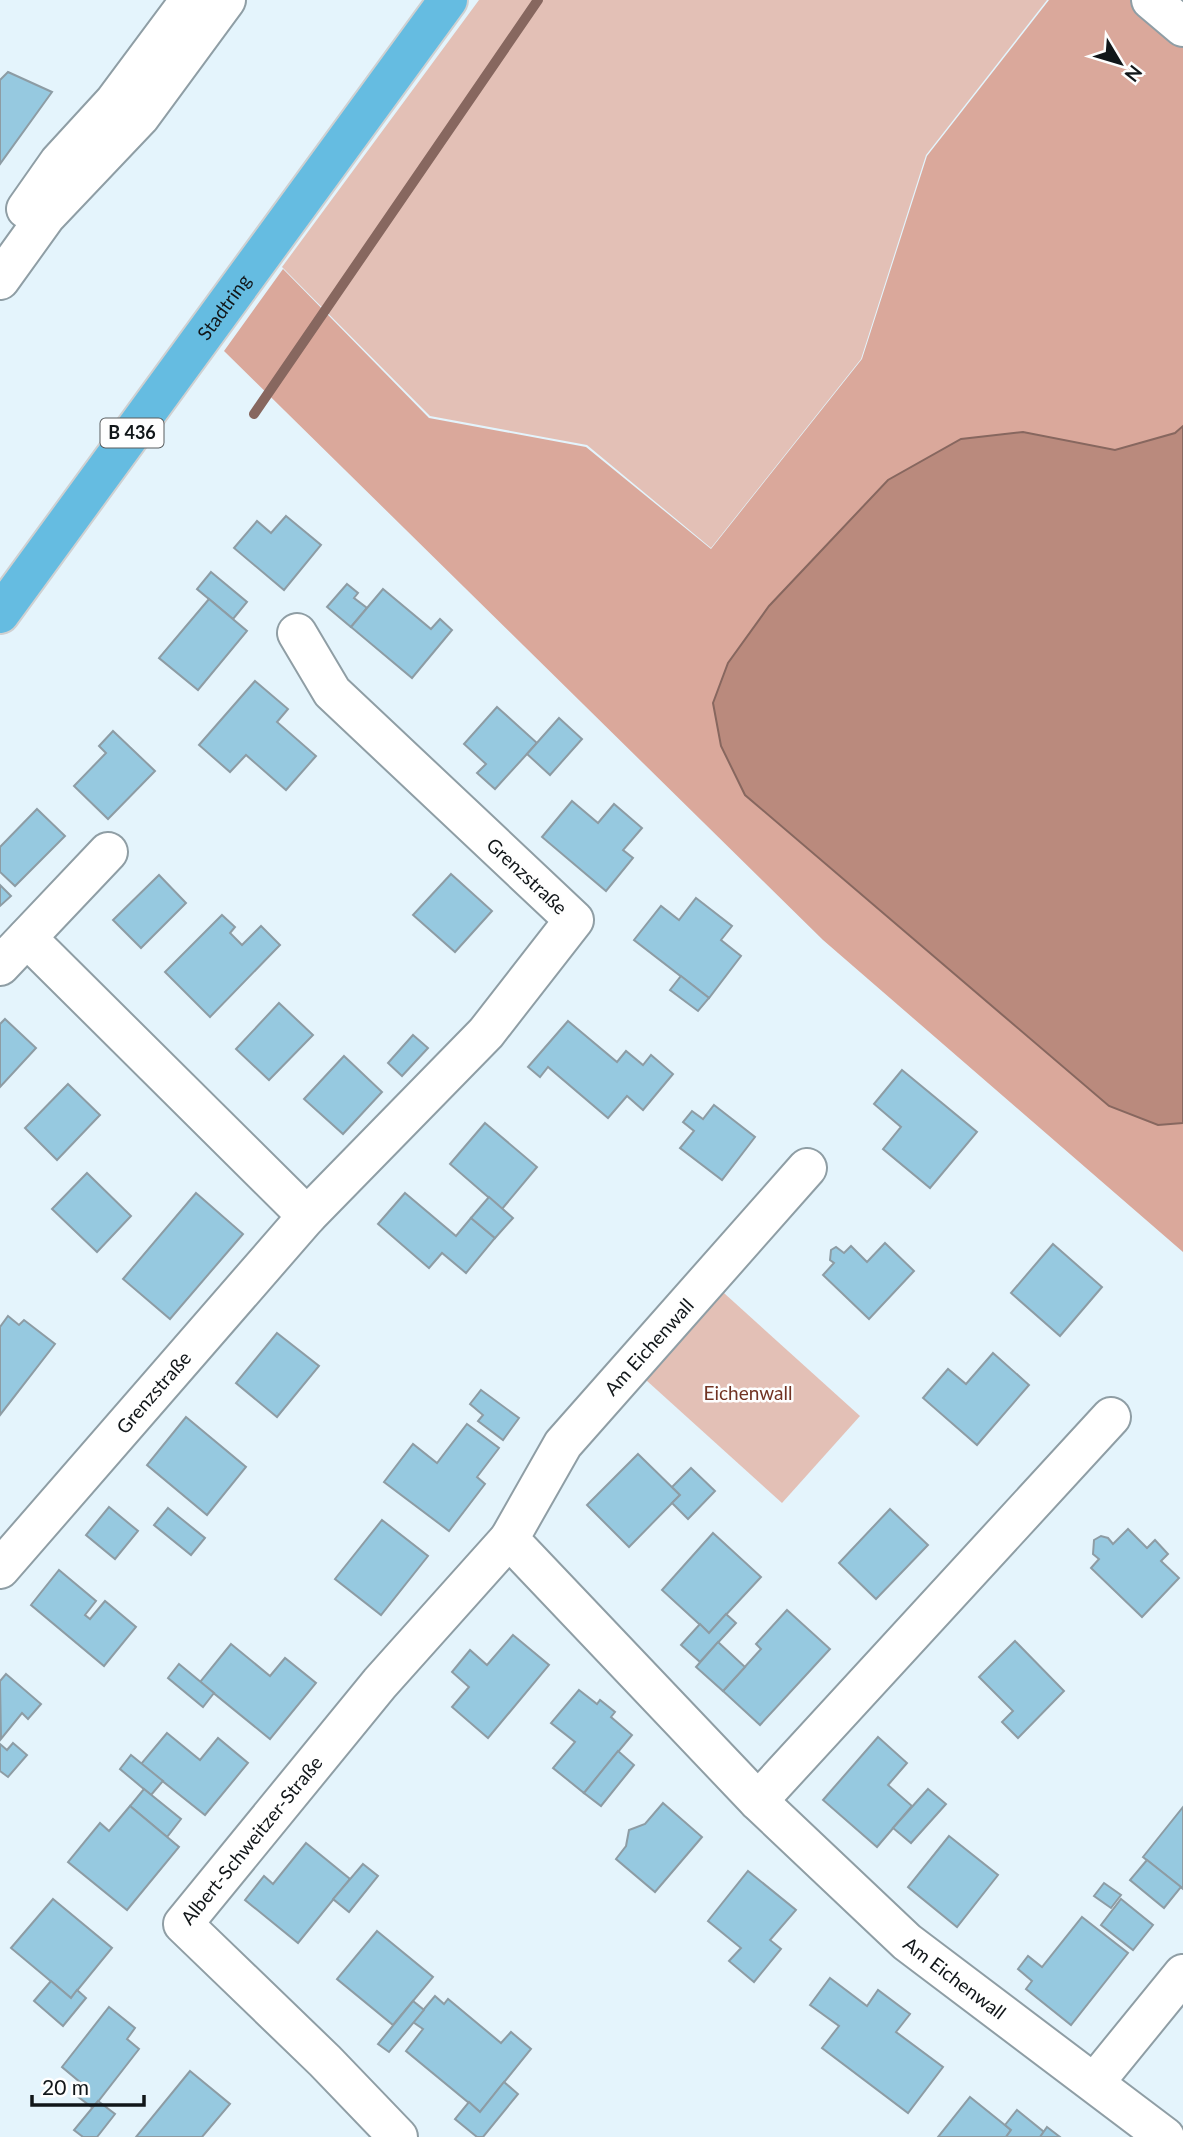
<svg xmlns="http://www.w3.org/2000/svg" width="1183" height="2137" viewBox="0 0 1183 2137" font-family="Lato,sans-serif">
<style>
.green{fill:#e3c0b6}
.forest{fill:#daa89b}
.water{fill:#ba8a7d;stroke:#87675f;stroke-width:2}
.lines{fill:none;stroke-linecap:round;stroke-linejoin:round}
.stream{stroke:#87675f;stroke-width:10}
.building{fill:#96c9e0;stroke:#8d9ca4;stroke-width:2}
.minor-casing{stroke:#8f9ea5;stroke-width:42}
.highway-casing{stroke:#cfd0d1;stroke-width:42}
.minor{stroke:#fff;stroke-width:38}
.highway{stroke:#65bce1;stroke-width:38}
.labels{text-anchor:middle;stroke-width:5;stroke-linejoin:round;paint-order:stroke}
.shield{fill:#fefefe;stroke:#585c5e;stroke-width:2}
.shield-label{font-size:18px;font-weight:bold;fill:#111619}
.street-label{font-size:19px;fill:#111619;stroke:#fefefe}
.park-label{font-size:19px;fill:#713323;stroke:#fefefe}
</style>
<rect width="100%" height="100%" fill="#e4f4fc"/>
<g class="green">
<path d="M479,0H1047L926,155L861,359L711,548L587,445L430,416L282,267Z"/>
<path d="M714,1284L860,1416L782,1503L636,1371Z"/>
</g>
<path class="forest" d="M1049,0H1143L1183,34V426L1175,433L1115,450L1069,444L888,480L769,606L728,663L721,746L745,795L1109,1106L1158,1125L1183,1123V1252L823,940L224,351L283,269L429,418L586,447L711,549L862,359L927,156Z"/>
<path class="water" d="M1183,426V1123L1158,1125L1109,1106L745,795L721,746L713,703L728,663L769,606L888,480L961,439L1023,432L1115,450L1175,433Z"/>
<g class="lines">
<path class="stream" d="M254,414L538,0"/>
</g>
<g class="building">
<path d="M8,72L52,92L0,164V80Z"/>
<path d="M286,516L321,545L284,590L234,548L257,521L271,533Z"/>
<path d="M211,572L247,602L233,619L197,589Z"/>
<path d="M347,584L358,593L354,598L367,608L351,627L327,607Z"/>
<path d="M383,589L431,629L440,619L452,630L412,678L351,627Z"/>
<path d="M209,599L247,631L198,690L159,658Z"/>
<path d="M255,681L288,709L277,722L316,756L286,790L246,755L230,772L199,745Z"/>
<path d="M497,707L537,743L495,789L477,773L486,764L464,744Z"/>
<path d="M559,718L582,739L550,775L527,754Z"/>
<path d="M113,731L155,771L108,819L74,786L106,753L99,746Z"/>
<path d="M572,801L598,823L614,804L642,828L623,850L633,858L606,891L542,837Z"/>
<path d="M37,809L65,836L15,886L0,872V847Z"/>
<path d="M451,874L492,911L455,952L413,915Z"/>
<path d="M159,875L186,903L141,948L113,920Z"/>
<path d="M0,885L11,896L0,906Z"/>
<path d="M696,898L732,926L721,940L741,956L709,998L634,940L661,906L679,920Z"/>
<path d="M222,915L235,927L230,933L242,945L261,926L280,945L210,1017L165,972Z"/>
<path d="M681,976L709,998L698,1011L670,990Z"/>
<path d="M279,1003L313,1035L269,1080L236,1049Z"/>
<path d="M5,1019L36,1048L0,1087V1024Z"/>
<path d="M568,1021L617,1062L626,1051L643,1065L651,1055L673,1074L643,1110L627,1096L608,1118L548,1067L540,1077L528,1067Z"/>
<path d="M413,1035L428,1048L402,1076L388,1063Z"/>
<path d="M344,1056L382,1092L343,1134L304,1099Z"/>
<path d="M902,1070L977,1132L930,1188L883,1149L901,1127L874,1104Z"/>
<path d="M68,1084L100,1115L57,1160L25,1128Z"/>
<path d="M714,1105L755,1137L722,1180L680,1148L694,1131L683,1122L692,1111L703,1119Z"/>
<path d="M485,1123L537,1167L502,1209L450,1164Z"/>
<path d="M87,1173L131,1216L97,1252L52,1209Z"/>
<path d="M196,1193L243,1234L170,1319L123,1279Z"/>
<path d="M405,1193L456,1236L471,1218L495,1238L466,1273L442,1253L429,1268L378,1224Z"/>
<path d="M489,1197L513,1218L495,1238L471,1218Z"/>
<path d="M885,1243L914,1271L869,1319L823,1275L834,1263L830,1260L831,1250L836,1247L844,1253L851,1246L867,1262Z"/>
<path d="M1053,1244L1102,1287L1060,1336L1011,1293Z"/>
<path d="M8,1316L19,1325L24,1320L55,1344L0,1415V1327Z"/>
<path d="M277,1333L319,1366L277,1417L236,1383Z"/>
<path d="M993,1353L1029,1385L977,1445L923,1398L948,1369L966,1384Z"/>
<path d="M481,1390L519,1418L503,1440L478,1421L483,1415L470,1404Z"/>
<path d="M186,1417L246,1467L207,1515L147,1465Z"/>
<path d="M467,1424L499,1448L477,1477L485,1484L449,1531L384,1482L413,1444L437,1463Z"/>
<path d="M638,1454L680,1495L629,1547L587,1505Z"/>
<path d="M691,1468L715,1491L688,1519L672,1503L680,1495L672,1487Z"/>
<path d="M109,1507L138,1531L115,1559L86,1535Z"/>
<path d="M168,1508L205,1538L191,1555L154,1525Z"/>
<path d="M890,1509L928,1545L876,1599L839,1563Z"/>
<path d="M382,1520L428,1556L381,1615L335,1579Z"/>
<path d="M1128,1529L1147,1548L1155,1540L1168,1554L1161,1561L1179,1578L1142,1617L1091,1568L1099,1559L1093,1554L1094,1540L1101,1536L1108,1538L1113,1544Z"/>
<path d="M713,1533L761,1577L709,1633L662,1590Z"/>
<path d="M59,1570L96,1601L85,1615L90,1619L105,1601L136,1627L104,1666L31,1605Z"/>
<path d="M787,1610L830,1649L760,1725L723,1691L761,1649L756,1644Z"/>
<path d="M726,1614L736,1623L700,1662L681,1645L700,1624L709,1633Z"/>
<path d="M513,1635L549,1665L488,1738L452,1707L469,1687L452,1672L470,1650L487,1665Z"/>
<path d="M1015,1641L1064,1691L1018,1738L1002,1722L1013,1711L979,1677Z"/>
<path d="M718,1642L745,1667L723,1691L696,1667Z"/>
<path d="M231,1644L270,1676L285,1658L316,1683L270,1739L200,1682Z"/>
<path d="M179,1664L214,1693L203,1707L168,1678Z"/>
<path d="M6,1674L41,1704L28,1719L22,1713L1,1739L0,1681Z"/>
<path d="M579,1690L597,1704L600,1700L615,1712L611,1717L632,1735L584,1793L553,1768L575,1742L551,1723Z"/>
<path d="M167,1733L200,1760L218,1738L248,1763L205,1815L141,1764Z"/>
<path d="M878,1737L907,1763L888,1785L912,1806L877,1847L823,1800Z"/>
<path d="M13,1743L27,1755L8,1777L0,1771V1744L7,1750Z"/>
<path d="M618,1751L634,1765L601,1806L584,1793Z"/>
<path d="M131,1755L163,1781L151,1795L120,1769Z"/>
<path d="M144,1789L181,1819L167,1837L130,1806Z"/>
<path d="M928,1789L946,1804L911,1843L893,1828Z"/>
<path d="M663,1803L702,1837L655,1892L616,1859L626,1846L629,1830L645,1824Z"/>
<path d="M130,1806L179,1847L127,1910L68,1862L100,1823L109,1831Z"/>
<path d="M1183,1807V1889L1143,1857Z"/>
<path d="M949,1836L998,1875L957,1927L908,1887Z"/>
<path d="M306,1843L350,1879L298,1943L245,1900L264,1876L273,1884Z"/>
<path d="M1147,1860L1181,1887L1164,1908L1130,1880Z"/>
<path d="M363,1864L378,1876L349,1912L333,1899Z"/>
<path d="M748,1871L796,1910L770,1940L781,1949L754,1982L729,1961L741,1948L708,1921Z"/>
<path d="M1104,1883L1121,1895L1111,1908L1094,1896Z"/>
<path d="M53,1899L112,1948L71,1998L11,1948Z"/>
<path d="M1121,1899L1153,1925L1133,1950L1101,1925Z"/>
<path d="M1082,1917L1128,1953L1071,2025L1026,1989L1032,1981L1018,1969L1028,1956L1042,1967Z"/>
<path d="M377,1931L433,1977L393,2025L337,1979Z"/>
<path d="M830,1978L867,2006L878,1990L910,2014L896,2032L943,2067L908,2113L822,2048L839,2026L810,2005Z"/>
<path d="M51,1981L71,1998L77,1990L86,1998L63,2026L34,2001Z"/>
<path d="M435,1996L444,2004L448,1999L501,2043L511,2032L531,2049L480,2112L406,2051L423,2029L413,2022Z"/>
<path d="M413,2001L424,2010L389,2052L378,2044Z"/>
<path d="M109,2007L135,2028L127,2039L139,2049L93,2108L73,2093L81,2083L62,2067Z"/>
<path d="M190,2071L230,2104L202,2137H136Z"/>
<path d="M504,2082L518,2094L483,2137H477L455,2119L469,2102L480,2112Z"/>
<path d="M970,2097L1011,2130L1006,2137H938Z"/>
<path d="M98,2101L115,2114L97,2137H83L74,2130Z"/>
<path d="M1017,2110L1044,2132L1040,2137H1006L1011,2130L1005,2125Z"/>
<path d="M1047,2127L1060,2137H1040Z"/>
</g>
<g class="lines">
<g class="minor-casing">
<g id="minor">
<path d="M1151,0L1183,27"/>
<path d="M26,209L59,162L114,102L190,0"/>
<path d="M0,280L46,216L140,117L226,0"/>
<path d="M27,938L307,1216"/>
<path d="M0,966L108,852"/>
<path id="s1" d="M807,1168L563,1444L509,1539L758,1801L907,1942L1165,2137"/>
<path id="s2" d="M0,1569L307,1216L486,1033L574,920L332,692L297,633"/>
<path d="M758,1801L1111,1417"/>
<path d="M1095,2082L1183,1974"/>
<path id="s3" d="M398,2137L325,2061L183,1924L380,1683L509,1539"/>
</g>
</g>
<g class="highway-casing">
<g id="highway">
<path id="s4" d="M0,614L448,0"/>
</g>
</g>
<use href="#minor" class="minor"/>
<use href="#highway" class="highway"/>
</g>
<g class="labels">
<rect class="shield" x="100.5" y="418.5" width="63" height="29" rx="5"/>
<g class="shield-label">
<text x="132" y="439">B 436</text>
</g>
<g class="street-label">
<text dy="7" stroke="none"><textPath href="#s4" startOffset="380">Stadtring</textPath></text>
<text transform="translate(527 876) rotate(43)" y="7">Grenzstraße</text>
<text transform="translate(649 1347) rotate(-48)" y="7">Am Eichenwall</text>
<text dy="7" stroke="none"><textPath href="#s2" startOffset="234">Grenzstraße</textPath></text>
<text dy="7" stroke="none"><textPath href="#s3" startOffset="411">Albert-Schweitzer-Straße</textPath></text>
<text dy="7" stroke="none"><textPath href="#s1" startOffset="1104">Am Eichenwall</textPath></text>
</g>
<g class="park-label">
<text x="748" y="1400">Eichenwall</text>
</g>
</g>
<g transform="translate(1120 63) rotate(128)" stroke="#fefefe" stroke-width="5" paint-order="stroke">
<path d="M0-5L12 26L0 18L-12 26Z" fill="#111619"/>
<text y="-10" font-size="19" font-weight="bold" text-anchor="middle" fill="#111619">N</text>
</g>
<path d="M32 2095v10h112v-10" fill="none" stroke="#111619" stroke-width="3.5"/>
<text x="42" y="2095" font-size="21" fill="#111619" stroke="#fefefe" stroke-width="5" paint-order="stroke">20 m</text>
</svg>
